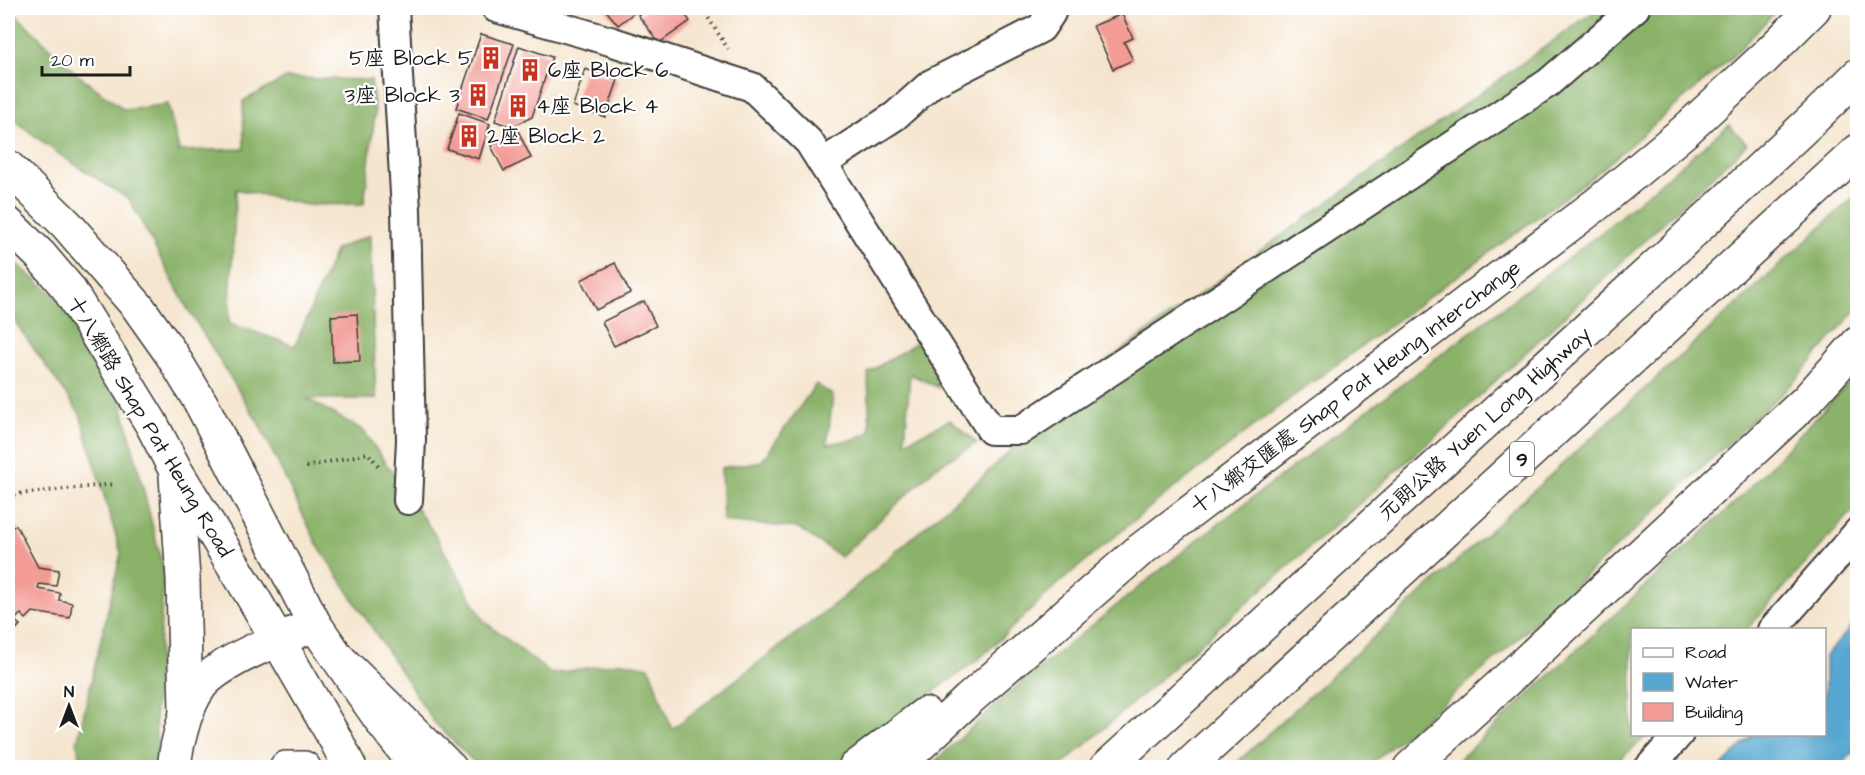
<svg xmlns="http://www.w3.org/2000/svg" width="1865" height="775" viewBox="0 0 1865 775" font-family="'Architects Daughter','LXGW WenKai TC',sans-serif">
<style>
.forest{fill:#8ab269;stroke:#536742;stroke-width:1.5}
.water{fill:#57a7d1;stroke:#3a6276;stroke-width:1.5}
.building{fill:#f39b95}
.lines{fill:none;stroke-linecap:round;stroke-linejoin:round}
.minor-casing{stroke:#3d3a37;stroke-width:32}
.tertiary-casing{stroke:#3d3a37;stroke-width:36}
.secondary-casing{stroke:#3d3a37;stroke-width:36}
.primary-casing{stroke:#3d3a37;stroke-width:36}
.motorway-casing{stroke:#3d3a37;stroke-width:36}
.path{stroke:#3d3a37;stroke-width:4;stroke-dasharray:1.5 4.5;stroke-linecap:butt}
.minor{stroke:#fff;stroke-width:28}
.tertiary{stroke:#fff;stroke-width:33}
.secondary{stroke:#fff;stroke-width:33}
.primary{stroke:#fff;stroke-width:33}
.motorway{stroke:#fff;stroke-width:33}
.labels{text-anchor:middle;stroke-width:4.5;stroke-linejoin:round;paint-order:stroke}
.shield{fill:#fff;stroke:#606060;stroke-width:1.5}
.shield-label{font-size:20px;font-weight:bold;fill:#1c1c1c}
.poi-label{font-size:21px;fill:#1c1c1c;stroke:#fff;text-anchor:start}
.street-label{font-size:21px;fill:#1c1c1c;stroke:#fff}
</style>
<rect width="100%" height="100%" fill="#fff"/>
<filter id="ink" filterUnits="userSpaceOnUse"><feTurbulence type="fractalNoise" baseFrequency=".0167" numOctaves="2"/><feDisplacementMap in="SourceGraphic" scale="12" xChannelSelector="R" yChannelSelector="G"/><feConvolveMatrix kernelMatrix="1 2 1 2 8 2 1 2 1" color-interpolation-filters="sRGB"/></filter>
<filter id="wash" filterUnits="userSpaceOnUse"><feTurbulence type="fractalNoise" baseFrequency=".008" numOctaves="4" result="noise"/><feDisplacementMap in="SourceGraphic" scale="24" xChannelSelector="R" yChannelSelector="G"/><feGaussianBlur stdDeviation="1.35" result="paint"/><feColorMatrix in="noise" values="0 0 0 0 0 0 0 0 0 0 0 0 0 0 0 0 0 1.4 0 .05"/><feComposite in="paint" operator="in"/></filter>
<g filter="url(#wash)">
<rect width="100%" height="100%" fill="#f5e5ce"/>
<g class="forest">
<path d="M8,8H9L78,75L125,110L168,104L179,151L244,149L243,101L286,78L371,80L375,113L364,204L306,205L236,189L229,323L295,346L336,249L370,235L376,399H307L363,430L435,535L484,621L551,674L623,662L649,667L672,729L841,599L979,480L1101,365L1599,8H1779L1729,60L1595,175L1272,412L1154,504L1058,584L979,659L829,768L479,767L434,722L318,546L258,422L186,306L129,199L57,153L8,115Z"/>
<path d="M1729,125L1747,144L1452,422L1060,767H929L1011,691L1201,537L1598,235Z"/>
<path d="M1857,194V309L1792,384L1497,658L1367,767H1232Z"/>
<path d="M13,261L59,299L120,396L164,572L155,713L158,767H82L77,743L121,553L80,414L8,312V273Z"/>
<path d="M922,339L939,388L910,374L905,442L950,420L977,443L936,467L841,557L798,528L723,521L721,468L762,461L816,384L833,395L827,444L852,440L870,432L868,373Z"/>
<path d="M1857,374V506L1747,629L1632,630V734L1648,735L1611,767H1451L1743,495Z"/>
</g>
<path class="water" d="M1857,621V748L1840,767H1721L1752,735L1824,734L1825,656Z"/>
<g id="blocks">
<g class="building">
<path d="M604,8H640L618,25Z"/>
<path d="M649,8H680L690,21L659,43L638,15Z"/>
<path d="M1122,14L1133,38L1124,42L1133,60L1113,69L1093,26Z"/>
<path d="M481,34L514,44L488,119L456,108Z"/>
<path d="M519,46L552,57L532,117L512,127L495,121Z"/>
<path d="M585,69L618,80L605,117L573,106Z"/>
<path d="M459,113L490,124L479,159L447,149Z"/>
<path d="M518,131L531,158L504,171L491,146Z"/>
<path d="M615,263L630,293L596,310L581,280Z"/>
<path d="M644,301L656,326L614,346L602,322Z"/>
<path d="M357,314L360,361L333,362L331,316Z"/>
<path d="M8,521L11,528L16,525L38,567L59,570L56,586L39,584L38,589L60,593L59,600L72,603L70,618L33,612L26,619L21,614L14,620L20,625L8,637Z"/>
</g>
</g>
</g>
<g filter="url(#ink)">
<use href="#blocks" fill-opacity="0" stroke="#3d3a37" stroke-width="1.5"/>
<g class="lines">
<g class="minor-casing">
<g id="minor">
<path d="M394,8L406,210L411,440L408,500"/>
<path d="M496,8L610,41L752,87L809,142L991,430H1021L1548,83L1635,8"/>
<path d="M823,163L895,116L931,84L1041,28L1051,13L1052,8"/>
<path d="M1772,630L1858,532"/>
<path d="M1649,768L1679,734"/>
</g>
</g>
<g class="tertiary-casing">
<g id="tertiary">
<path d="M175,768C174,755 178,743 181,731C185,715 191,699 201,685C222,660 284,637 315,625"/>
<path d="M286,768H304"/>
</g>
</g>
<g class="secondary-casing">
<g id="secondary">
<path d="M8,167L67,225L104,268L138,307L172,355L202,405L315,625L383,723L418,768"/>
<path d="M8,224L40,255L68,288L151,423L176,471L251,594L337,742L350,768"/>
<path d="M176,476L183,579L186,712"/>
</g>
</g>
<g class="primary-casing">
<g id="primary">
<path d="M340,660L450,768"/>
<path d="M855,768L925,714"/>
<path d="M895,768L968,700L1139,551L1597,204L1686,130L1763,59L1814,8"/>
<path d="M1410,768L1514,673L1807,400L1858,343"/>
</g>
</g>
<g class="motorway-casing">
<g id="motorway">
<path d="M1106,768L1666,257L1813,119L1858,75"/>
<path d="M1186,768L1858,151"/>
</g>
</g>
<g class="path">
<path d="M702,8L728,49"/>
<path d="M306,467L368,453L380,468"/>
<path d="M8,495L115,484"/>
</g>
<use href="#minor" class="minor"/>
<use href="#tertiary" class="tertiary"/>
<use href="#secondary" class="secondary"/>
<use href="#primary" class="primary"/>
<use href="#motorway" class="motorway"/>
</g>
</g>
<defs>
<g id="building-bare" transform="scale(1.8)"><path d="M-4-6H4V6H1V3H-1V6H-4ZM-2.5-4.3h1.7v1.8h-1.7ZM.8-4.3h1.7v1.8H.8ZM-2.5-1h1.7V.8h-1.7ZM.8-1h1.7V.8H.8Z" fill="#c8321e" stroke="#fff" stroke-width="2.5" paint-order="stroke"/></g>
</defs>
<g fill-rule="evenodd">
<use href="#building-bare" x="491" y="58"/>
<use href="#building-bare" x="530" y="70"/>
<use href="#building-bare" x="478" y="95"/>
<use href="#building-bare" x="518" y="106"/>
<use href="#building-bare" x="469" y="136"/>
</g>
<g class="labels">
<rect class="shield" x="1510" y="442" width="24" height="34" rx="4.5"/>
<g class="shield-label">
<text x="1522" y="466">9</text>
</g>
<g class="poi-label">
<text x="473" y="65" text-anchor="end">5座 Block 5</text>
<text x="548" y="77">6座 Block 6</text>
<text x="460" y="102" text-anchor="end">3座 Block 3</text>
<text x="536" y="113">4座 Block 4</text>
<text x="487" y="143">2座 Block 2</text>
</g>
<g class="street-label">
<text transform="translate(1355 387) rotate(-37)" y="7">十八鄉交匯處 Shap Pat Heung Interchange</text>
<text transform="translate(1484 423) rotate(-42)" y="7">元朗公路 Yuen Long Highway</text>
<text transform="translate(150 426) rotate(59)" y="7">十八鄉路 Shap Pat Heung Road</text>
</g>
</g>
<rect width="1865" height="775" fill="none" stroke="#fff" stroke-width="30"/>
<rect x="1631" y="628" width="195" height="108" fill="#ffffff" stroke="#a4a4a4" stroke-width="1.5"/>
<rect x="1643" y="648" width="30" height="9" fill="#ffffff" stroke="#a4a4a4" stroke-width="1.5"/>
<text x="1685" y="658" font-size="18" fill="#1c1c1c">Road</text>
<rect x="1643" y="673" width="30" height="18" fill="#57a7d1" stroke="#a4a4a4" stroke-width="1.5"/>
<text x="1685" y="688" font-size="18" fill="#1c1c1c">Water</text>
<rect x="1643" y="703" width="30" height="18" fill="#f39b95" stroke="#a4a4a4" stroke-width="1.5"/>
<text x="1685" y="718" font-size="18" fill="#1c1c1c">Building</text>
<g transform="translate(69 706)" stroke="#ffffff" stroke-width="4.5" paint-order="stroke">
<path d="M0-4.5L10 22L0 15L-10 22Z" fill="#1c1c1c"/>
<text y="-9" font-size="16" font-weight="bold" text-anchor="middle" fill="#1c1c1c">N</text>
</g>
<path d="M42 66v9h88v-9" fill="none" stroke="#1c1c1c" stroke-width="3"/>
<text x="51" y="66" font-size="18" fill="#1c1c1c" stroke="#ffffff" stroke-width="4.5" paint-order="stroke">20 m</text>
</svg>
